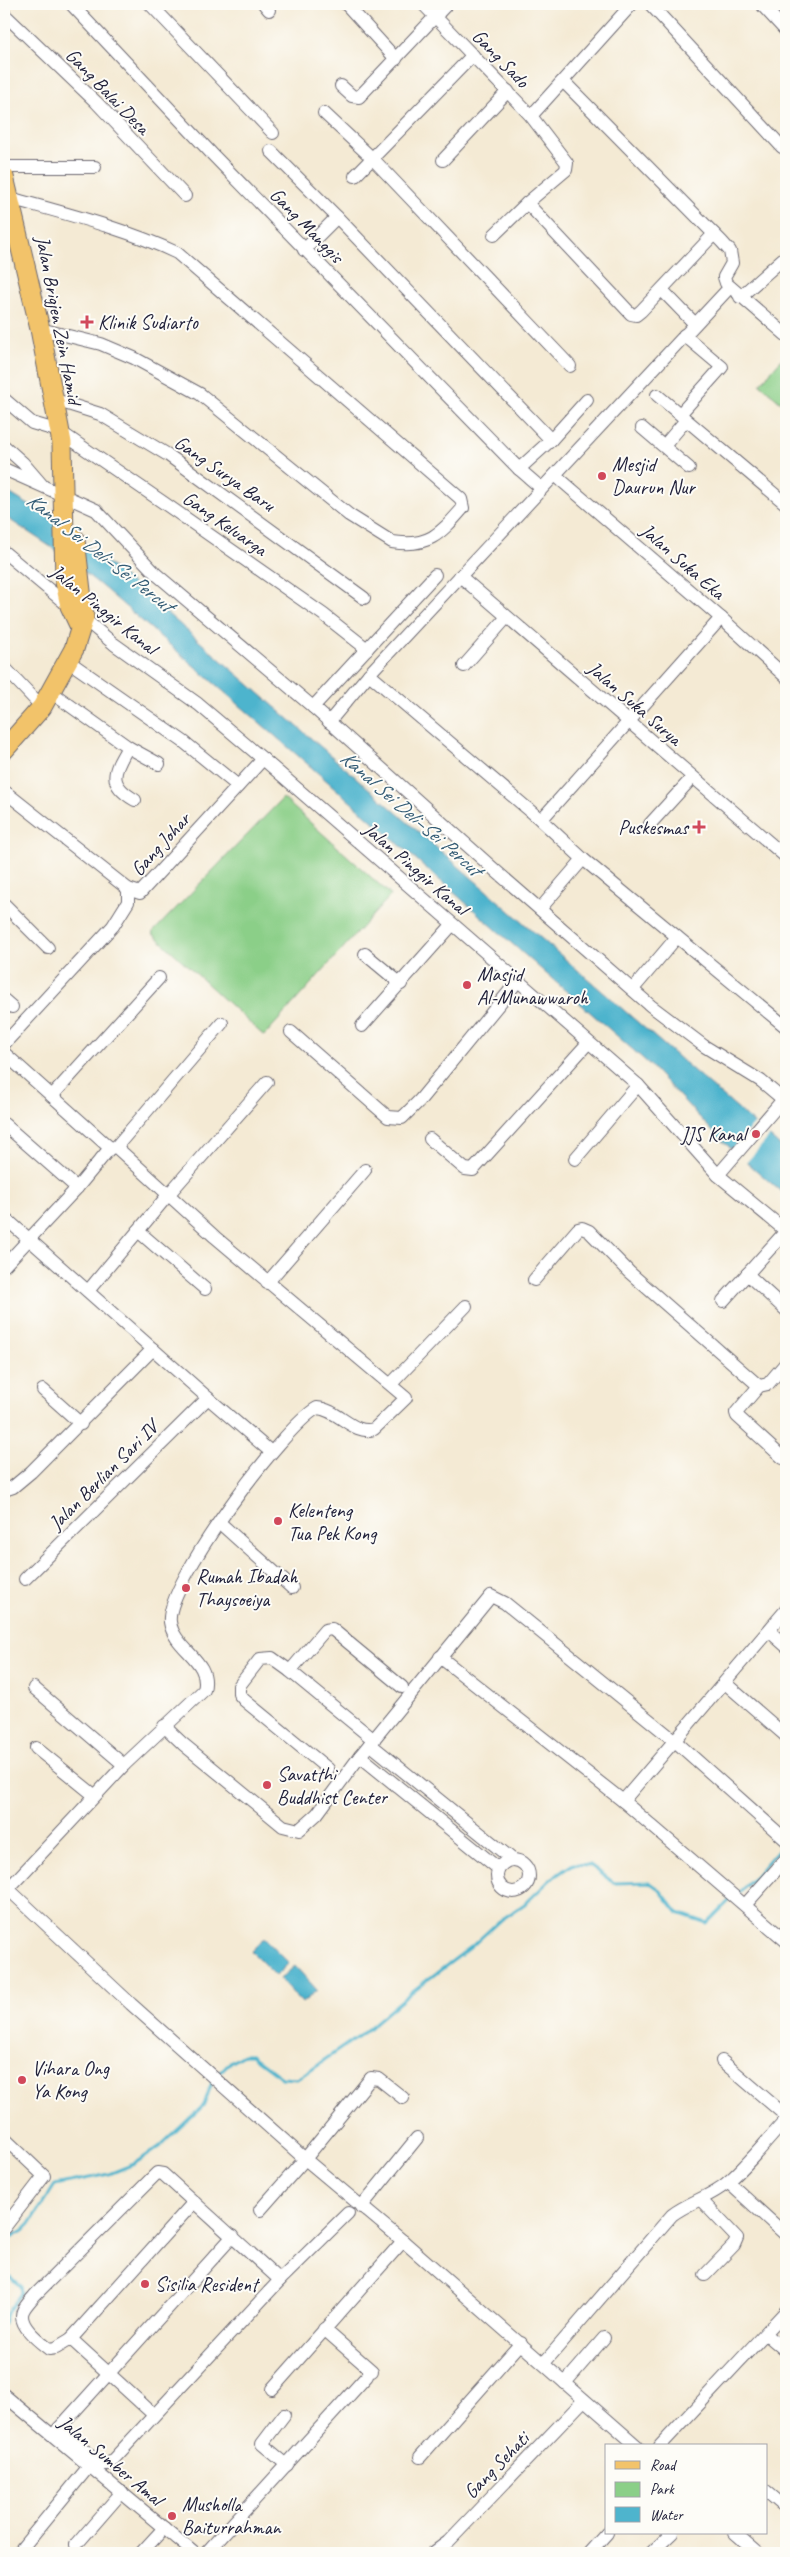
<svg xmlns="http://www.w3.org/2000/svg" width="790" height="2557" viewBox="0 0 790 2557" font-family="Caveat,sans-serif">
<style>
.green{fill:#8bcf88;stroke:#567862}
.water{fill:#4eb4cd;stroke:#386b84}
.pier{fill:#f4ead4}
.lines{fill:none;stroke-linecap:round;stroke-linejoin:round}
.stream{stroke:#4eb4cd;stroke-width:3}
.street-casing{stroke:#6c6871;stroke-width:14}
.primary-casing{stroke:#6c6871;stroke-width:21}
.street{stroke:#fff;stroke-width:12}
.primary{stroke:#f2c36a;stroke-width:19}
.poi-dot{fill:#d1495b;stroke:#fdfcf7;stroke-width:2}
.labels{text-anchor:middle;stroke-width:4;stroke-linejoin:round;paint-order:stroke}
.street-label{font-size:20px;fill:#22223b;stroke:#fdfcf7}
.poi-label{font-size:20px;fill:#22223b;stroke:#fdfcf7;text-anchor:start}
.water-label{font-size:21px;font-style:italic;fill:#345c75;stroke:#fdfcf7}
</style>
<rect width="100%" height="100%" fill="#fdfcf7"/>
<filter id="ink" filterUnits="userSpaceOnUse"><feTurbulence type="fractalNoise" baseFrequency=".02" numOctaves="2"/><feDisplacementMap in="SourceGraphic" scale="10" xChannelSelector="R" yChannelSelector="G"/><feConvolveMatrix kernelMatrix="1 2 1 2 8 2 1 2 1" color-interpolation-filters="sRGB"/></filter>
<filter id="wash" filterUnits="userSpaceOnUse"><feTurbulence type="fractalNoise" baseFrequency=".0096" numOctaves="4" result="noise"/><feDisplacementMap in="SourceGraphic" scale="20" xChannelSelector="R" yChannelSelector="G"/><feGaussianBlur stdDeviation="1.12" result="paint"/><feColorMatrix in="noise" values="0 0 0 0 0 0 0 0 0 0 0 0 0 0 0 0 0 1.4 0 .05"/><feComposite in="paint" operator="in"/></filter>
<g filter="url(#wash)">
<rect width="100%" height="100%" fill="#f4ead4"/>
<g class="green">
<path d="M786,354V396L781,402L760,384Z"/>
<path d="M283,798L391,895L264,1036L152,933Z"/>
</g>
<g class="water">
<path d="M4,490L57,522L145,594L786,1151V1196L720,1139L649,1064L311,767L105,589L63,555L4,516Z"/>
<path d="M264,1938L289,1963L276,1976L251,1951Z"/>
<path d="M295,1966L317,1990L302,2003L280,1979Z"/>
</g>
<path class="pier" d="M756,1122L771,1135L745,1164L730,1151Z"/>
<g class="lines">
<g class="stream">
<path d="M737,1894L751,1881L785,1842"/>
<path d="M217,2075L228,2064L243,2055H251L282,2078L297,2079L363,2033L414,1990L471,1947L498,1922L526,1903L551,1879L573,1864L590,1865L614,1883L649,1882L659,1889L678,1913L707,1923L732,1898"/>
<path d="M4,2242L23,2231L30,2224L55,2185L109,2174L134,2164L159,2147L204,2105L212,2082"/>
<path d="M4,2271L20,2286L21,2293L7,2313L4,2323"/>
</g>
</g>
</g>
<g filter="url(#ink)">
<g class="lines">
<g class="street-casing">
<g id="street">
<path d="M71,4L213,155L519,469L541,488"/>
<path d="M150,4L273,133"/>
<path d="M264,4L269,10"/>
<path d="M346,4L396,59"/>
<path d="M423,4L531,116L567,163L566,170L527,203L631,314L636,315L641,311L714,234"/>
<path d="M650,4L782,147"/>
<path d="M761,4L786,31"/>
<path d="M4,14L96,102L185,196"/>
<path d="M564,82L722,242L730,251L732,263L724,277L726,283L786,335"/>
<path d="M341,86L352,96L359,97L447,4"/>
<path d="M324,113L373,159L570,366"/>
<path d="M531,116L632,4"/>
<path d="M271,151L337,217L551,440"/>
<path d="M443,160L508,91"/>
<path d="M4,167H95"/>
<path d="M355,176L473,55"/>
<path d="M10,198C66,214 124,228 177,253L461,499L463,508C441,533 429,548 392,542L349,515L200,394L134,358L101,344L40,329"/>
<path d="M494,235L527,203"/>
<path d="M304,250L337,217"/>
<path d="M662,290L695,324"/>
<path d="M740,297L786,256"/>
<path d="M657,395L786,504"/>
<path d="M4,399L32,423L59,431L164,503L324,615L367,649"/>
<path d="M52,399L100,414L168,455L364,598"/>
<path d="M680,414L722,367L684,335"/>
<path d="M642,428L689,468"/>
<path d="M4,446L23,463L42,485"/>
<path d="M664,446L686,420"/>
<path d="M4,469L96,510L156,574L313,707L497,872L651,1006L704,1046L761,1081L786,1102"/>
<path d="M519,469L551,440L587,400"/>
<path d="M555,475L721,618L786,677"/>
<path d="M4,552L114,644L198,704L263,759L638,1085L718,1175L786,1231"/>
<path d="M460,576L786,857"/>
<path d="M68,661L184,742L238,786"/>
<path d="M464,666L507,617"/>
<path d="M4,667L42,707"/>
<path d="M369,674L541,820L583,859L786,1027"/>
<path d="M51,692L128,747L159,764"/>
<path d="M313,707L435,575"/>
<path d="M329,722L369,674L730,287"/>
<path d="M128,747C113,772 107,784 135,800"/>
<path d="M4,791L128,889L140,893L263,759"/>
<path d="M541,820L721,618"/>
<path d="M650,824L692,778"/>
<path d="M4,904L48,948"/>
<path d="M540,909L583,859"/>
<path d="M365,954L401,984"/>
<path d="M633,989L677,937"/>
<path d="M4,1000L12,1007"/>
<path d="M362,1026L452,925"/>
<path d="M291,1032L388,1117L402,1118L420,1100L517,982"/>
<path d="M4,1044L113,926L128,902V889"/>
<path d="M4,1053L110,1148L116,1147L215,1237L406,1398L374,1429C354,1436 338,1409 317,1408C283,1427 165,1584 170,1622C174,1650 212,1660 204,1690L124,1765L8,1889"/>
<path d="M52,1096L159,978"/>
<path d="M4,1124L77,1188"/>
<path d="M430,1139L465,1169L473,1170L588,1043"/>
<path d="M116,1147L222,1023"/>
<path d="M575,1159L638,1085"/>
<path d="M718,1175L786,1096"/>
<path d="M4,1217L208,1398L271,1452"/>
<path d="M138,1231L205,1289"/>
<path d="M4,1266L77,1188L110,1148"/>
<path d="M747,1274L786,1310"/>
<path d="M534,1280L578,1229L582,1228L589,1231L629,1272L759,1386L768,1384L786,1363"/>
<path d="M267,1283L365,1170"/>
<path d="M88,1291L168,1195L267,1082"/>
<path d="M723,1301L786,1231"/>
<path d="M391,1384L466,1306"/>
<path d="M759,1386L736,1413L737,1416L783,1458"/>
<path d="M43,1390L81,1424"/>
<path d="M4,1490L13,1487L31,1472L153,1349"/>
<path d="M220,1523L292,1588"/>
<path d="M25,1579L208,1398"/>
<path d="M786,1610L623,1801L786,1941"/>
<path d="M769,1631L786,1646"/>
<path d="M440,1657L623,1801"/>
<path d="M290,1671L272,1658L260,1659L239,1686V1694L244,1700L328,1769"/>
<path d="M725,1683L786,1736"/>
<path d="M34,1688L124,1765"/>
<path d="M164,1726L183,1744L283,1826L299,1830L317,1814L360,1756L491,1596L505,1603L675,1741L786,1840"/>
<path d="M374,1740L290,1671L325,1630L332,1629L402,1687"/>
<path d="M370,1744L513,1860"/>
<path d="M36,1748L94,1795"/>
<path d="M360,1756L499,1869"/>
<circle cx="513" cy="1876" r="16"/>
<path d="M4,1885L131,2004L305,2159L403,2241L637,2446"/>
<path d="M745,1905L786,1859"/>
<path d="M722,2061L786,2116"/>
<path d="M4,2138L44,2176L4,2228"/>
<path d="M728,2182L786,2235"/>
<path d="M701,2200L737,2238L734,2245L705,2275"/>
<path d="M361,2207L417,2138"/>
<path d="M260,2210L305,2159L371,2078L379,2079L403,2098"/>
<path d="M324,2329L372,2371"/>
<path d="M766,2334L786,2351"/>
<path d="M71,2339L56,2348L49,2349C40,2342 17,2325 23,2311C25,2306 31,2300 35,2295L157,2173L163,2174L280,2280"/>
<path d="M544,2363L672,2215C689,2202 711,2197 728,2182C749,2164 767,2140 786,2120"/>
<path d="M565,2383L604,2338"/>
<path d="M272,2389L403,2241"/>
<path d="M4,2395L194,2553"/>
<path d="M153,2414L71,2339L194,2202"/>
<path d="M284,2415L262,2444L287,2465"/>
<path d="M59,2428L101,2464H109L280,2280L348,2213"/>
<path d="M53,2435L233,2236"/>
<path d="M660,2446L786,2311"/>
<path d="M420,2457L521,2343"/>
<path d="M766,2491L786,2508"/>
<path d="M735,2533L758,2553"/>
<path d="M76,2545L122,2492"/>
<path d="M18,2553L90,2465"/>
<path d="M141,2553L164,2528"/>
<path d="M206,2553L367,2376"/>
<path d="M433,2553L448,2542L584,2400"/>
<path d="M589,2553L607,2533"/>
<path d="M651,2553L672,2533"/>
</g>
</g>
<g class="primary-casing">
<g id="primary">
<path d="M4,177L40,329L62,443L65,582L70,606L80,627"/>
<path d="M4,750L42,707L74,649L84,617L75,539"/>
</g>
</g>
<use href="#street" class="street"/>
<use href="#primary" class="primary"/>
</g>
</g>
<g class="poi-dot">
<path d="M84.5 314.5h5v5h5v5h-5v5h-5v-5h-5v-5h5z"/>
<circle cx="602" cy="476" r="5"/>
<path d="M696.5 819.5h5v5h5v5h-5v5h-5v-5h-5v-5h5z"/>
<circle cx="467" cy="985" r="5"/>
<circle cx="756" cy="1134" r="5"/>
<circle cx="278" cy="1521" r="5"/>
<circle cx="186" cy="1588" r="5"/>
<circle cx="267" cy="1785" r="5"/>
<circle cx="22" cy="2080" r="5"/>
<circle cx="145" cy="2284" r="5"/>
<circle cx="172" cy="2516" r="5"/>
</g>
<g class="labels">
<g class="street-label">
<text transform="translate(501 58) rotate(46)" y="7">Gang Sado</text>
<text transform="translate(108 91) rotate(46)" y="7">Gang Balai Desa</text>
<text transform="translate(307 225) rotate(46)" y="7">Gang Manggis</text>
<text transform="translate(59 320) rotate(79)" y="7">Jalan Brigjen Zein Hamid</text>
<text transform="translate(225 473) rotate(35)" y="7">Gang Surya Baru</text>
<text transform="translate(225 523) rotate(35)" y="7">Gang Keluarga</text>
<text transform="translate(683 561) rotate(41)" y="7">Jalan Suka Eka</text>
<text transform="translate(104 609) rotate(39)" y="7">Jalan Pinggir Kanal</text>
<text transform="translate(635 703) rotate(41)" y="7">Jalan Suka Surya</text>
<text transform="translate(160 844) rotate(-48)" y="7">Gang Johar</text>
<text transform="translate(416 868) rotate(41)" y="7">Jalan Pinggir Kanal</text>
<text transform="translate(103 1475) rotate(-45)" y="7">Jalan Berlian Sari IV</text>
<text transform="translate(111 2460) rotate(40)" y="7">Jalan Sumber Amal</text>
<text transform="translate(496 2465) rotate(-46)" y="7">Gang Sehati</text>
</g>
<g class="poi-label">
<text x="98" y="329">Klinik Sudiarto</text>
<text x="612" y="471">Mesjid<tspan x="612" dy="23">Daurun Nur</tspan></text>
<text x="688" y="834" text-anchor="end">Puskesmas</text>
<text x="477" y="981">Masjid<tspan x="477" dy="23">Al-Munawwaroh</tspan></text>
<text x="746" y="1141" text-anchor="end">JJS Kanal</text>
<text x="288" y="1517">Kelenteng<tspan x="288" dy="23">Tua Pek Kong</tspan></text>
<text x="196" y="1583">Rumah Ibadah<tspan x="196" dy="23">Thaysoeiya</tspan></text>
<text x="277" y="1781">Savatthi<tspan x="277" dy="23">Buddhist Center</tspan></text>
<text x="32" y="2075">Vihara Ong<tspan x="32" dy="23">Ya Kong</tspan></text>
<text x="155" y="2291">Sisilia Resident</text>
<text x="182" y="2511">Musholla<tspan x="182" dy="23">Baiturrahman</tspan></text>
</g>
<g class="water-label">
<text transform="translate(100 552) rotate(38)" y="7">Kanal Sei Deli–Sei Percut</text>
<text transform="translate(411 813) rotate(41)" y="7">Kanal Sei Deli–Sei Percut</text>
</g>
</g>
<rect width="790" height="2557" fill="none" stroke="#fdfcf7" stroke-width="20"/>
<rect x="605" y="2444" width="162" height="90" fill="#fdfcf7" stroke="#a5a5ac"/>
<rect x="615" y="2461" width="25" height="8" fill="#f2c36a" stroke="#a5a5ac"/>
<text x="650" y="2470" font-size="15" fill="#22223b">Road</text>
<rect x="615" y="2482" width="25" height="15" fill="#8bcf88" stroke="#a5a5ac"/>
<text x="650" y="2494" font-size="15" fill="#22223b">Park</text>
<rect x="615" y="2507" width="25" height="15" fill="#4eb4cd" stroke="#a5a5ac"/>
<text x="650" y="2520" font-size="15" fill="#22223b">Water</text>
</svg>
